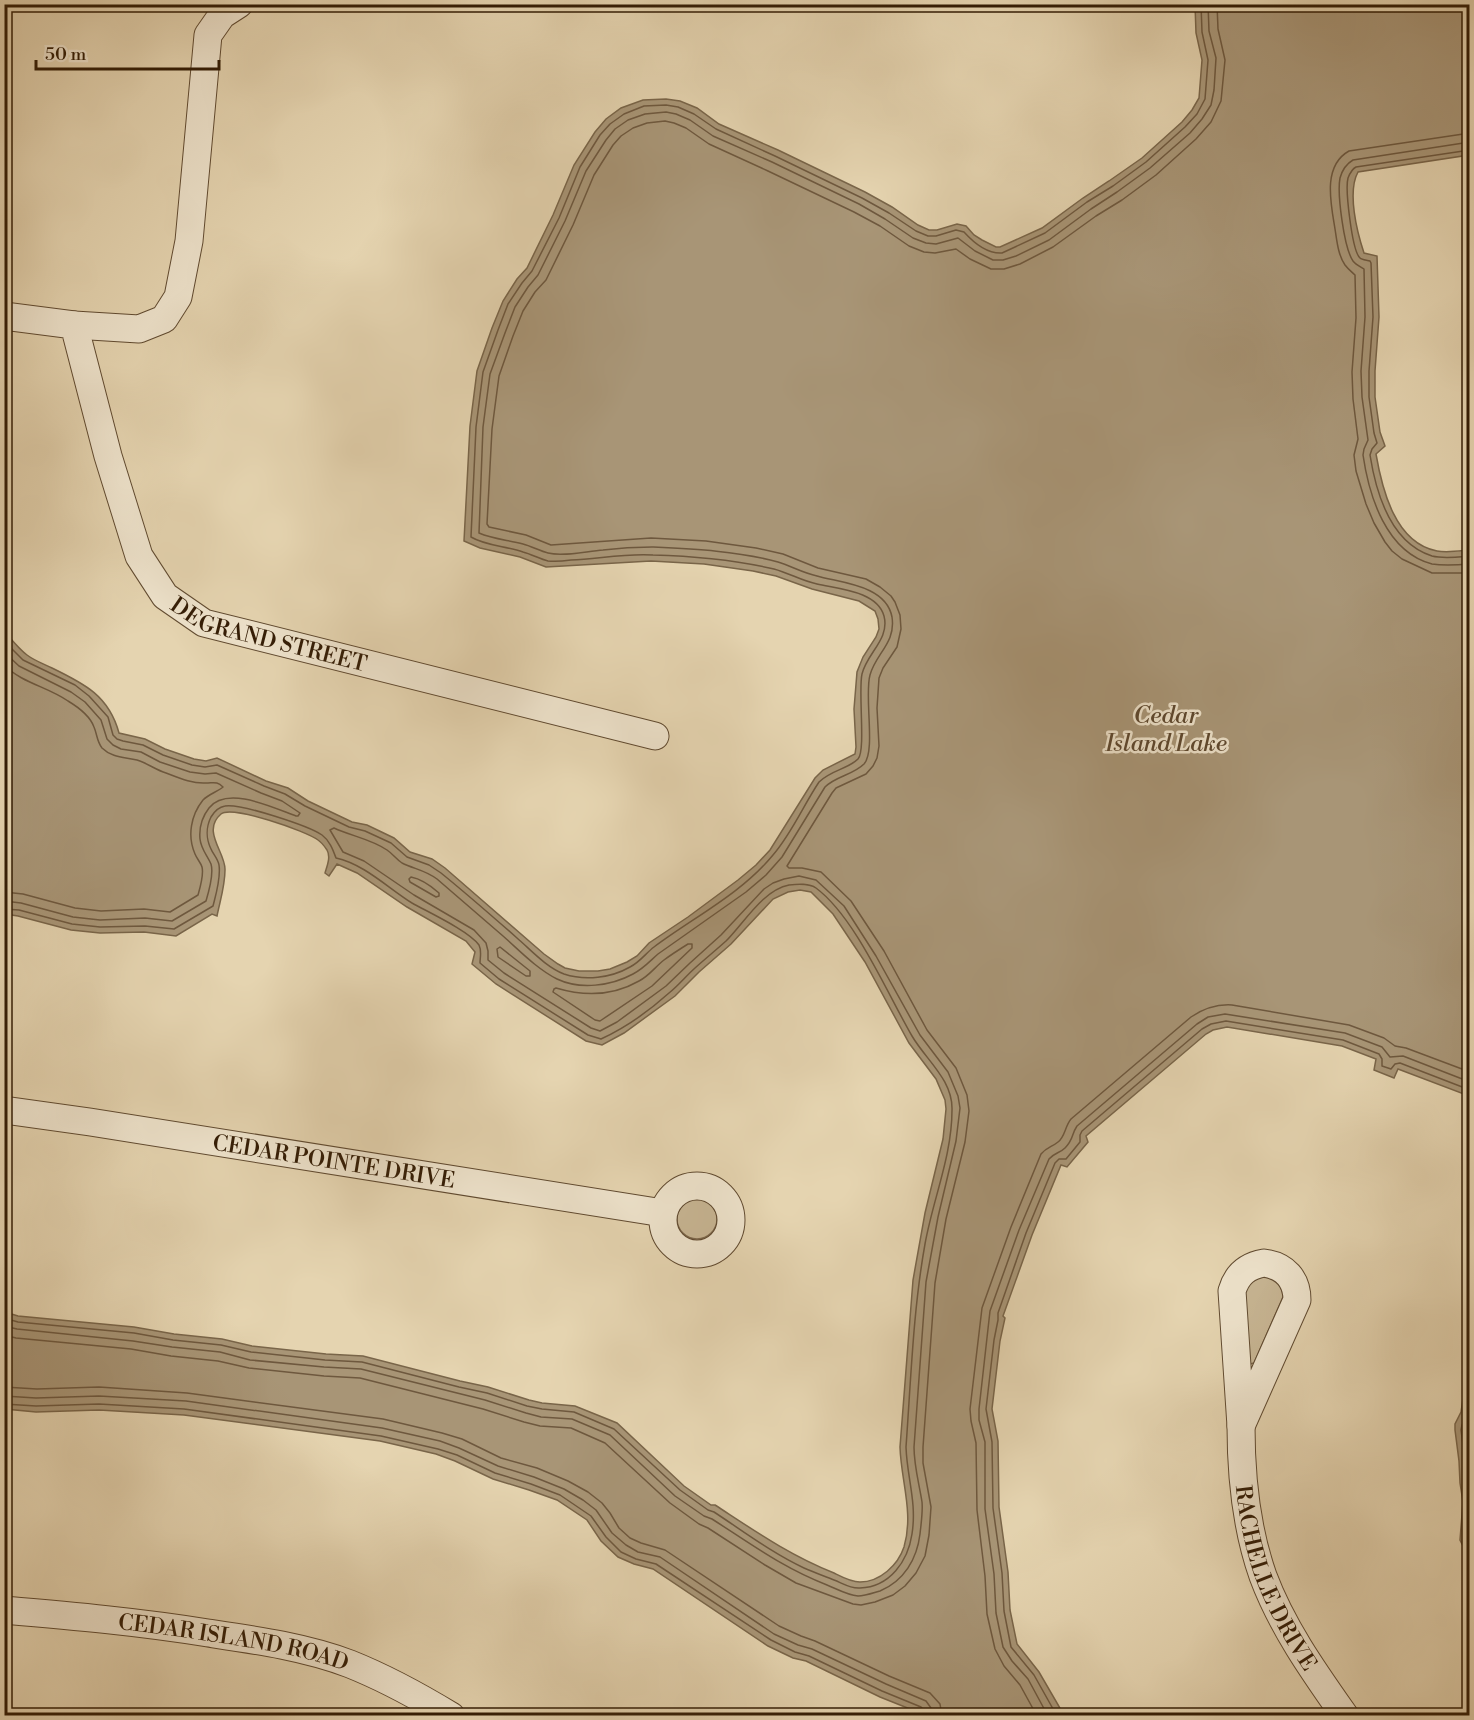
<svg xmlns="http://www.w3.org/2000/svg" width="1474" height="1720" viewBox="0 0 1474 1720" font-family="'Libre Bodoni',serif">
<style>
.green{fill:#c7b593;stroke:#7d684c;stroke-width:1.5}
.water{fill:#a89576;stroke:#796549;stroke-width:1.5}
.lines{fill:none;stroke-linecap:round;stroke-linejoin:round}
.shore{stroke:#6e583e;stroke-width:1.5}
.minor-casing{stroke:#604a30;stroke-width:29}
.minor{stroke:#eee3cc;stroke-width:27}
.labels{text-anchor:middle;stroke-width:5;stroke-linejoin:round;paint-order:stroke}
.street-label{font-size:22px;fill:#331c05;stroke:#eee3cc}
.water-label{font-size:24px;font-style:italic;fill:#5c462d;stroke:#eee3cc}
</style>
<rect width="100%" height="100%" fill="#e5d4b0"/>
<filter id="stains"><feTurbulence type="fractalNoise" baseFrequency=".00333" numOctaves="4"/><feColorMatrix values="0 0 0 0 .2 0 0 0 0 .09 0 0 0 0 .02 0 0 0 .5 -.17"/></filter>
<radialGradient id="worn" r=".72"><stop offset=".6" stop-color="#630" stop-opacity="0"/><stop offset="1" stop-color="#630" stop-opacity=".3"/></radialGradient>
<g class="green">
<circle cx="697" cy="1219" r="20"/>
<path d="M1257,1277C1273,1276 1282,1281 1283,1297L1254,1363L1250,1364L1244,1293L1246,1288Z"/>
</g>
<g class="water">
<path d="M1195,5H1469V155L1358,172C1347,192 1357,232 1364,253L1377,256L1379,317L1375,371V397L1380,432L1385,446L1376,454C1382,489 1395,543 1437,551C1447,553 1459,551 1469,550V1096L1398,1069L1394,1078L1374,1070L1376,1059L1342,1046L1227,1027L1213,1030L1206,1034L1086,1136L1088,1142L1067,1167L1061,1165L1032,1235L1003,1316L1005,1318L1000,1341L992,1409L998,1441L999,1507L1008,1572L1010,1610L1017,1644L1039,1672L1064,1715H925L880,1697L806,1661L793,1658L768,1646L653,1569L634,1564L618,1557L601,1541L587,1520L557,1500L529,1490L493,1479L455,1461L436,1454L380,1441L184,1415L99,1410L36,1412L5,1409V1312L18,1316L134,1327L174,1334L222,1339L252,1346L326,1354L363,1356L460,1381L488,1387L529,1400L542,1403L575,1406L617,1423L684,1486L711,1505H715C755,1531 789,1555 834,1573C842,1577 851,1582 860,1582C880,1582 898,1565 904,1547C914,1513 901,1481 900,1447L913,1280L925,1213L943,1139L946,1109L945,1100L936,1079L909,1043L865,962L833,914L811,892L800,890L788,892L773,899L731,944L699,972L675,996L624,1033L602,1045L586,1041L496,984L472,964L475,952L466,941L407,907L357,873L337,864L329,876L325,873C327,866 331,857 327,850C325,847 321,842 318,840C306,831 232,805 221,814C201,831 226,853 225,870C225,886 220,901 217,916L212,914L176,936L144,932L100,933L71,930L18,916L5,914V632C12,640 19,649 27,655C35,661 44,664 52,668C85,684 109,696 119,733L145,739L165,749L194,759L206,761L217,758L266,781L288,788L308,801L352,822L367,825L394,838L410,852L432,859L445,868L544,954L558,964L565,968L579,971H598L610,969L627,962L637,956L649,943L688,917L738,880L756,865L770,850L815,778L823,770L855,754L856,747L854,709L857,672L863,657L876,637L879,629L878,619L875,611L859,601L812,589L776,576L753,571L704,564L651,561L546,567L520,557L480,548L464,541L470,426L477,371L492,328L503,301L517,279L527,268L553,215L574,165L595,132L606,119L621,108L643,100L666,99L680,101L697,108L719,124L778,150L865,192L892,207L918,225L929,230H937L957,224L966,226L974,235L982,240L996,247H1000L1042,228L1083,198L1109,181L1142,158L1182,122L1192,110L1199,98L1202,60L1196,33Z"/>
<path d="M1469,1380V1558L1460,1540L1463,1502L1460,1483L1459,1461L1455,1430V1424L1461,1412L1463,1399Z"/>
</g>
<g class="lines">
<g class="shore">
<path d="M1470,133L1349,151C1322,166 1331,204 1335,229C1337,241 1338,255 1345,265C1348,269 1352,272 1355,275L1356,318L1352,372L1353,399L1358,439L1354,455L1356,471L1366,504L1374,523L1385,542L1392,551L1402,559L1432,573H1470"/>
<path d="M1470,142L1353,160C1346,164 1342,171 1340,178C1337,194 1344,248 1353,261C1356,265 1361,267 1364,269L1365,317L1361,371L1362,397L1368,440L1364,449L1363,455C1369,496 1386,552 1432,564C1444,566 1458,565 1470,564"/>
<path d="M1470,150L1356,167C1352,169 1350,173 1348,178C1345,189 1352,251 1360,258C1362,260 1367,260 1370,261L1371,263L1373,317L1369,371V397L1374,433L1377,443L1372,449L1370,455C1376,493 1391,543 1432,556C1444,559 1458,557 1470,556"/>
<path d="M4,641L23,660L75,685L89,696L108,717L113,735L117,739L123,741L143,745L163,755L192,765L205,767L217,765L264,786L285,794L305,806L349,827L365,831L391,843L407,857L429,865L441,873C467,894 492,916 517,938C531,950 546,967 564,974C585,981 611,978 630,967C640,962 646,953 654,947C694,917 741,894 773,855C792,833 803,806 819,782C831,770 848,769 858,759C866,751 858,691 862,674C867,653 890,639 884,616C877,591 838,589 817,584C802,581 789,573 774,569C735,560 693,556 653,555C625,553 598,559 571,560C564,561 556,562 548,561C540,559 531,554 523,552C506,546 486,546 471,537L476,427L483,372L498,330L508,304L522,283L532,271L559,218L580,167L600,135L610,124L624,114L644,106L666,105L678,107L694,114L716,129L775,156L862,198L889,213L916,231L928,236H936L956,230L964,232C973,242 987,254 1002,253L1045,233L1087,202L1113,186L1146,162L1185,127L1197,114L1205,99L1208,60L1202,32L1201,4"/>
<path d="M4,652L19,666L71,692L85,702L101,720L107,739L113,745L121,749L141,752L160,762L190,772L205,774L216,773L261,793L282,801L300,813L298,816H296C274,808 227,785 209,808C202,817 199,828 200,839C201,849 207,855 211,864C214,874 209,891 206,901L172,921L145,918L100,920L73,917L21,903L4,901"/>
<path d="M4,665C22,683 48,687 68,701C78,707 90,716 94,727C97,734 97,742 102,748C112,758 125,757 137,760C147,763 156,770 166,773C179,778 193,784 206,783C214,783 217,781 223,787C217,792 209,794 203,800C191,815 187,836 195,854C197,859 201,863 202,867C204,875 200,888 198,895L170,912L144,909L101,911L75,908L23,894L4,892"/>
<path d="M411,877C422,879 430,885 439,893V896L436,897L410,882L409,879Z"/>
<path d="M4,909L19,910L72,924L100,927L145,926L174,929L213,906C216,894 221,878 219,865C218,859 213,854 211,849C206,839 206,827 211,817C214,812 219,807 225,806C240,803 309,826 322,835C330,841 333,850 336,858C364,864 388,888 412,903C428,912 469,931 479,945C482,951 480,957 480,963L499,979L588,1035L601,1039C625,1028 649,1011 669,993C678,986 686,976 695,968C705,959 716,950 726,941C744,923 763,890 789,885C798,884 809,883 816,888C855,917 887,993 912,1036C926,1060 953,1080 952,1110C952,1156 933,1199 925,1244C913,1311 911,1379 906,1447C907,1478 917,1502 912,1534C908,1561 890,1587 860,1588C851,1589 842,1583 834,1580C824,1576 813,1572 804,1568C772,1553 743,1531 714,1512L708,1510L680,1490L614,1429L574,1412L542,1409L527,1406L487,1393L459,1387L362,1362L325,1360L251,1352L221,1345L173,1340L134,1333L18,1322L4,1318"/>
<path d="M688,944H692V948L652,986L600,1021L595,1020L553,992L554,989L556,988C583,996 613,996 639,981C649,976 655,967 664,960C672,954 680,949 688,944Z"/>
<path d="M500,947L530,971V976H526L498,957L497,949Z"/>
<path d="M4,1326L17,1329L133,1341L172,1347L220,1352L250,1360L324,1367L361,1369L485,1400L526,1413L541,1417L572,1419L610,1435L675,1496L704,1516L712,1519C751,1544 783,1568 827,1585C837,1589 847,1595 858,1596C865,1596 873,1593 880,1591C904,1581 917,1559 920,1534C921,1524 923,1512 922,1502C919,1483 914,1466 914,1447L926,1282L938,1217L956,1141L960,1108L958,1096L948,1072L920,1035L876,956L844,906L816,880L799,876L784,879L773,883L764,889L721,935L690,963L666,986L617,1022L600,1031L591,1028L504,973L488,960V951L486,943L474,930L414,895L364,861L343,852L330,830L334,828C351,836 371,839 387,850C393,854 396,859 402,863C414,869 425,870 437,879C459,898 481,917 503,936C520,951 537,969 557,979C580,990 611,986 633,974C643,969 650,961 658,954L746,892L766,875L782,857L825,787C836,776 853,775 864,764C876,751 864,696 870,675C876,653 896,643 892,617C886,585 841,583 817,576C803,573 791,566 778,562C738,551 694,549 652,547C636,547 619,548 603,550C587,551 564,557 548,553C540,551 531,546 523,544C508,540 493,539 479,533L483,427L490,374L505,333L515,307L528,287L538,275L565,221L586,171L606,140L615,129L628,120L645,114L666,112L676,114L690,120L713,136L772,162L859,204L885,219L913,238L926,243L936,244L958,238L975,251L993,260H1003L1016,256L1049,240L1091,209L1117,192L1150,168L1190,133L1202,119L1211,105L1214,90L1216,58L1209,31L1208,4"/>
<path d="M4,1335L16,1338L131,1349L171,1356L218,1361L249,1368L324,1376L360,1378L483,1409L524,1422L540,1426L571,1428L605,1443L670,1503L699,1524L708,1528L765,1565L796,1583L853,1604L861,1605L875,1602L893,1595L905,1586L916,1573L925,1556L929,1535L931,1507L923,1463V1447L935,1283L946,1219L965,1142L969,1111L967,1095L956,1068L927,1030L884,951L851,901L821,872L802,868H789L787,866L832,793L836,788L866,774L873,766L877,758L879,746L877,708L879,678L883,668L897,647L901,629L900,615L895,602L891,596L880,587L866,579L818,568L783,554L756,548L706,541L651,538L551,545L526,535L489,527L487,524L492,429L499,376L513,336L523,311L535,292L546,280L573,225L594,175L613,145L621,136L633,128L647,123L665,121L674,123L686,128L709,144L768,171L854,212L880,226L909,246L924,252L935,253L956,249L970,259L991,269H1004L1020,264L1053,247L1096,216L1122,200L1156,175L1196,139L1211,122L1221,101L1225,60L1218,29L1217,4"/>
<path d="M4,1387L37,1389L99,1387L187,1393L383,1419L442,1433L462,1439L501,1458L537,1468L568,1481L588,1492L602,1503L610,1513L619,1528L630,1538L641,1543L665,1550L779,1626L801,1636L815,1641L889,1676L930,1693L940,1704L942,1716"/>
<path d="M4,1396L36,1398L99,1396L186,1401L382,1428L440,1441L459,1448L498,1466L534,1477L564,1489L583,1500L596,1510L612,1533L626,1545L638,1552L660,1557L774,1634L798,1645L812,1649L886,1684L926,1701L931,1708L933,1716"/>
<path d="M1470,1399L1467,1414L1462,1425L1461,1430L1465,1460L1466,1482L1469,1501L1466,1535L1470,1545"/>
<path d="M4,1404L36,1406L99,1404L184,1409L381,1436L438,1449L457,1455L495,1473L531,1484L560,1495L591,1516L606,1537L621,1552L636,1559L656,1564L771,1640L795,1652L809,1656L882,1691L921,1707L925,1711V1716"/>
<path d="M1037,1716L1020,1685L1004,1666L995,1649L987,1614L985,1576L977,1510L976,1443L971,1421L970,1409L982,1308L1011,1227L1041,1154C1047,1147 1052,1147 1058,1142C1065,1137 1065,1126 1071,1119L1191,1017C1203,1009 1217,1004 1232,1005L1349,1025L1384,1038L1395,1046L1406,1048L1470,1072"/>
<path d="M1048,1716L1028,1679L1012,1661L1003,1647L996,1613L994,1574L985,1509V1442L979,1420V1409L990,1311L1019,1230L1049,1159C1054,1153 1060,1153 1065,1148C1074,1139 1071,1135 1077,1126L1197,1024L1208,1017L1225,1014L1345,1033L1382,1047L1390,1057L1403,1056L1470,1082"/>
<path d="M1057,1716L1034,1675L1011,1647L1004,1611L1002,1573L993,1508L992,1442L986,1409L994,1340L998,1320V1313L1026,1233L1055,1163L1059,1159H1066L1080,1142V1135L1082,1131L1202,1029L1211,1024L1226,1021L1343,1040L1379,1054L1382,1059V1066L1391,1069L1395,1064L1400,1063L1470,1090"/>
</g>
<g class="minor-casing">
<g id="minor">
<path id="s1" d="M4,316L74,325L108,456L139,556L165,596L204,623L655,736"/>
<path d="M74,325L139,329L164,319L178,297L189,241L208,35L222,15L239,4"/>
<path id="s2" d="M4,1110L90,1122L663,1213"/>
<circle cx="697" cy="1220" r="34"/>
<path d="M1264,1263C1285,1266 1297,1279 1297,1300L1241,1426L1232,1291C1237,1274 1247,1266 1264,1263Z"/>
<path id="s3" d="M1241,1426C1241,1476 1246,1528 1263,1576C1282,1627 1314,1672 1345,1716"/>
<path id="s4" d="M4,1610C73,1616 140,1622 208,1633C255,1640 305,1647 350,1664C385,1678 418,1696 451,1716"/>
</g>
</g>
<use href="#minor" class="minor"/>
</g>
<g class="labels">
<g class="street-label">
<text dy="8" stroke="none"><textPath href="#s1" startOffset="471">DEGRAND STREET</textPath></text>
<text dy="8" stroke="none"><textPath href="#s2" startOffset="334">CEDAR POINTE DRIVE</textPath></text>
<text dy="8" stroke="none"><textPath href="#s3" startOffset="158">RACHELLE DRIVE</textPath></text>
<text dy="8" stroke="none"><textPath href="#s4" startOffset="232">CEDAR ISLAND ROAD</textPath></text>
</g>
<g class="water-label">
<text x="1166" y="723">Cedar<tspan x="1166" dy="28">Island Lake</tspan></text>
</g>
</g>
<rect width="1474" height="1720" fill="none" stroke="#e5d4b0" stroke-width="24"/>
<rect x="6" y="6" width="1462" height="1708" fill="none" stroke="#331c05" stroke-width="3"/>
<rect x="12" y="12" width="1450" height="1696" fill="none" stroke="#331c05" stroke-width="1.5"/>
<path d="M36 60v9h183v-9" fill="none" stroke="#331c05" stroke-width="3"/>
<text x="45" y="60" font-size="18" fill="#331c05" stroke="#eee3cc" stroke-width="4.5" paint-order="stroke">50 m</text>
<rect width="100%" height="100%" filter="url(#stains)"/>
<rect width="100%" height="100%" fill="url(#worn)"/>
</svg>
